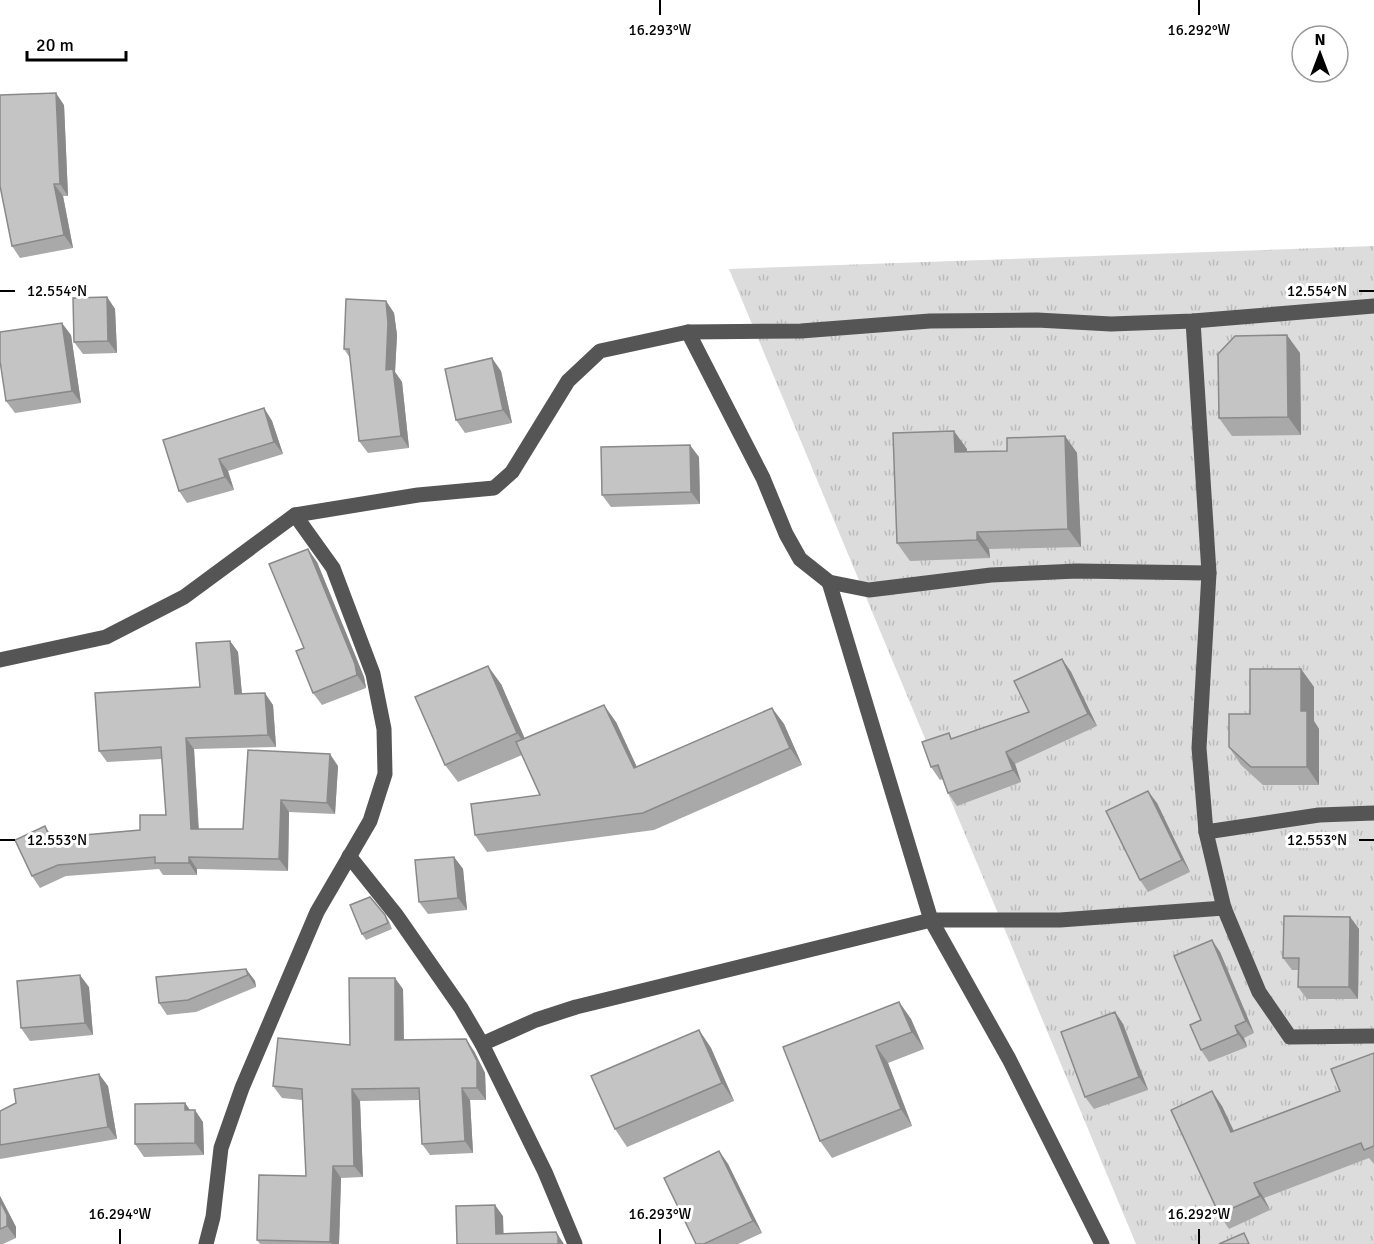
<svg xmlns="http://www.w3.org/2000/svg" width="1374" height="1244" viewBox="0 0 1374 1244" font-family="Signika,sans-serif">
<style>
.grass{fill:url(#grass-tufts)}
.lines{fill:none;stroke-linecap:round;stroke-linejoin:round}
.minor{stroke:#555;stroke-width:15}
.wall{fill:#a9a9a9}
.shaded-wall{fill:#898989}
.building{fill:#c4c4c4;stroke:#898989;stroke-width:1.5}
.ticks{fill:none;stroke:#000;stroke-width:2}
.ticks-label{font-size:15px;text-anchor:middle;fill:#000;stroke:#fff;stroke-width:6;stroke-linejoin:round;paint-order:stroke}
</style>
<defs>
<pattern id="grass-tufts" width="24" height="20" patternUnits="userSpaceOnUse" patternTransform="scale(1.5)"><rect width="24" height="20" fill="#dcdcdc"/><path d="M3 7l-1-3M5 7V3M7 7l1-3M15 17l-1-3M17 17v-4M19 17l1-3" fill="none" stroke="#bbb"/></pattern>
</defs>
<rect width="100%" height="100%" fill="#fff"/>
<path class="grass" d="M1374,246V1244H1136L729,269Z"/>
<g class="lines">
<g class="minor">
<path d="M1193,321L1209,573L1199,748L1206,832L1224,908L1259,992L1290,1037L1374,1036"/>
<path d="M688,332L763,478L786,534L800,559L829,582L869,590L991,575L1077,571L1209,573"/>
<path d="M829,582L931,920H1060L1224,908"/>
<path d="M0,660L106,637L184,597L295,515L418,495L494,488L512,472L568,381L600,351L688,332L801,331L930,321L1037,320L1111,324L1193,321L1374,306"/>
<path d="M1206,832L1319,815L1374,813"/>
<path d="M349,856L397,916L461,1008L482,1044L545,1172L575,1244"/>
<path d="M482,1044L536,1020L576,1007L931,920L1009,1059L1102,1244"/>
<path d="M206,1244L213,1217L221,1148L242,1088L317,912L370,821L385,774L384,729L373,674L333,568L295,515"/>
</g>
</g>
<g class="wall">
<path d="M64,105L68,196H63L73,248L20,258L12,246Z"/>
<path d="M107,297L115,309L117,353L83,354L74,342Z"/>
<path d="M386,301L394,313L397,335L395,372L402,382L409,448L368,453L359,441L350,358L344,349Z"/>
<path d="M71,335L81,403L15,413L6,401Z"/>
<path d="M1300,353L1301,435L1232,436L1219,418Z"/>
<path d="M501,371L512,423L465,433L456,420Z"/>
<path d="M264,408L272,421L283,454L228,471L234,490L187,503L179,491Z"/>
<path d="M1065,436L1077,453L1081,547L989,549L990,558L910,561L897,543L967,449V452L1007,451Z"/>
<path d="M699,457L700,504L611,507L602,495Z"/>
<path d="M317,562L364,677L366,688L322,705L313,693L304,648Z"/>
<path d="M230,641L238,652L242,694L273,705L276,747L194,749L199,829H243L248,750L338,766L335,814L289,812L288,871L197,869V875H163L159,869L66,876L40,888L32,876L45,826L53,838L140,830L166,815L162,759L107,762L99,751L200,687Z"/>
<path d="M1062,659L1071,672L1097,726L1015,764L1021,782L957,806L948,793L943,779L940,780L931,767L953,739L1029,712Z"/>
<path d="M1301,669L1314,687V721L1319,729V785H1263L1241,765L1229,747L1250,714Z"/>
<path d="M501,684L525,739L616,722L637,767L772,708L784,724L802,765L654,830L487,852L475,835L540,795L522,755L458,782L445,765Z"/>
<path d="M1157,803L1190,872L1148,892L1140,880Z"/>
<path d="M454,857L463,869L467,910L428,914L419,902Z"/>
<path d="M385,915L389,921L392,929L366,940L362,934Z"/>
<path d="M1350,917L1359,929L1358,999H1307L1298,987L1299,970H1292L1283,958Z"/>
<path d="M1220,952L1254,1033L1244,1038L1247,1047L1209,1062L1201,1050V1020Z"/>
<path d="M246,969L255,981L256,987L196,1012L167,1015L159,1003Z"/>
<path d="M89,987L93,1035L30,1041L21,1028Z"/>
<path d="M403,989L404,1040L474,1051L485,1073L486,1100H470L473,1153L430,1155L422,1144L419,1100L360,1101L363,1177L341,1178L339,1244H260L257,1240L306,1176L302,1100L282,1098L273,1086L350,1045Z"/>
<path d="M899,1002L911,1019L924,1049L888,1063L912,1126L832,1158L820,1141Z"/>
<path d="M1115,1012L1123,1024L1148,1090L1094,1109L1085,1097Z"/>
<path d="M699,1030L711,1048L734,1101L627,1147L615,1129Z"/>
<path d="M1374,1053V1164L1369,1158L1264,1198L1270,1210L1229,1229L1219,1214L1222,1106L1234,1131L1340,1091Z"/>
<path d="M108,1086L117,1139L0,1159V1111Z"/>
<path d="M185,1103L190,1110L203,1122L204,1155L144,1157L135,1144Z"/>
<path d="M719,1151L728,1164L762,1233L738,1244H696Z"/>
<path d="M0,1196L16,1227V1238L3,1244H0Z"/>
</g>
<g class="shaded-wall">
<path d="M56,93L64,105L68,196L60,184Z"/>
<path d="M54,184L63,196L73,248L64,235Z"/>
<path d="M107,297L115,309L117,353L108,341Z"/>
<path d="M386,301L394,313L397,335L395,372L402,382L409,448L401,436L386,370Z"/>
<path d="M62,323L71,335L81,403L72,391Z"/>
<path d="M1287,335L1300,353L1301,435L1288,417Z"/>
<path d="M492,358L501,371L512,423L503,410Z"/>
<path d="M264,408L272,421L283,454L274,442Z"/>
<path d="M954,431L967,449V470L955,452Z"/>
<path d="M1065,436L1077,453L1081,547L1068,529Z"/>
<path d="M690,445L699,457L700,504L691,492Z"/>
<path d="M219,459L228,471L234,490L225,477Z"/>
<path d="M977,532L989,549L990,558L977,540Z"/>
<path d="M308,549L317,562L364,677L366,688L357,675Z"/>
<path d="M230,641L238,652L243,706L235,694Z"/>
<path d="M1062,659L1071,672L1097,726L1088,714Z"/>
<path d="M488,666L501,684L530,751L517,733Z"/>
<path d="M1301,669L1314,687V721L1319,729V785L1307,767L1301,711Z"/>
<path d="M265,693L273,705L276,747L268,735Z"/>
<path d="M604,705L616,722L645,785L634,768Z"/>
<path d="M772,708L784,724L802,765L790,748Z"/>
<path d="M186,738L194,749L199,840L191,829Z"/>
<path d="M1006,752L1015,764L1021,782L1013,770Z"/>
<path d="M330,754L338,766L335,814L327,803Z"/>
<path d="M1148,791L1157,803L1190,872L1182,860Z"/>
<path d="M281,800L289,812L288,871L279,859Z"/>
<path d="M189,857L197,869V875L189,863Z"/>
<path d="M454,857L463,869L467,910L458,898Z"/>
<path d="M1350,917L1359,929L1358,999L1349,987Z"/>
<path d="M1212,940L1220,952L1254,1033L1246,1021Z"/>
<path d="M246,969L255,981L256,987L248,975Z"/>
<path d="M80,975L89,987L93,1035L85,1023Z"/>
<path d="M395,978L403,989L404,1052L395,1040Z"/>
<path d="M899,1002L911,1019L924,1049L912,1032Z"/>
<path d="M1115,1012L1123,1024L1148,1090L1139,1077Z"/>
<path d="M1235,1026L1244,1038L1247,1047L1238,1034Z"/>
<path d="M699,1030L711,1048L734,1101L722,1083Z"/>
<path d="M466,1039L474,1051L485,1073L486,1100L477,1088Z"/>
<path d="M876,1046L888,1063L912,1126L901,1109Z"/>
<path d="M99,1074L108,1086L117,1139L108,1127Z"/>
<path d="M462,1088L470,1100L473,1153L465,1141Z"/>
<path d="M352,1089L360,1101L363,1177L354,1166Z"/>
<path d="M1212,1091L1222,1106L1241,1147L1231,1132Z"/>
<path d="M185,1103L194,1116L185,1110Z"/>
<path d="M195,1110L203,1122L204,1155L195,1143Z"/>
<path d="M719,1151L728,1164L762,1233L753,1221Z"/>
<path d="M333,1166L341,1178L339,1244H332L330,1242Z"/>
<path d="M1254,1183L1264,1198L1270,1210L1260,1196Z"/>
<path d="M0,1196L16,1227V1238L7,1226L0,1201Z"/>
<path d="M495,1205L503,1216L504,1244L496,1234Z"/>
<path d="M556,1232L564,1244H558Z"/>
</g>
<g class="building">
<path d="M56,93L60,184H54L64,235L12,246L0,186V95Z"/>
<path d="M107,297L108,341L74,342L73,298Z"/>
<path d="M346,299L386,301L388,323L386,370L393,369L401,436L359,441L349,349H344Z"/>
<path d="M62,323L72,391L6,401L0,361V332Z"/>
<path d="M1287,335L1288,417L1219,418L1218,354L1235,336Z"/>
<path d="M492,358L503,410L456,420L445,369Z"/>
<path d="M264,408L274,442L219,459L225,477L179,491L163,440Z"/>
<path d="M954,431L955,452L1007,451V438L1065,436L1068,529L977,532V540L897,543L893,433Z"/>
<path d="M690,445L691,492L602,495L601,447Z"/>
<path d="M308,549L355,664L357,675L313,693L296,651L304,648L269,564Z"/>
<path d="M230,641L235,694L265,693L268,735L186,738L191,829H243L248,750L330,754L327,803L281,800L279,859L189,857V863H155V857L58,865L32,876L15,840L45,826L50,838L140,830V815H166L161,747L99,751L95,693L200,687L196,643Z"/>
<path d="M1062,659L1088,714L1006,752L1013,770L948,793L938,765L931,767L922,742L949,733L951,739L1029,712L1014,681Z"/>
<path d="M488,666L517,733L445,765L415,697Z"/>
<path d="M1250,669H1301V711H1307V767H1251L1229,747V714H1250Z"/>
<path d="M604,705L634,768L772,708L790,748L643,813L475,835L471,804L540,795L516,742Z"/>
<path d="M1148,791L1182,860L1140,880L1106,811Z"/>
<path d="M454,857L458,898L419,902L415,860Z"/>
<path d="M370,897L385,915L388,923L362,934L350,905Z"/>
<path d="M1284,916L1350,917L1349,987H1298L1299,958H1283Z"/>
<path d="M1212,940L1246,1021L1235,1026L1238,1034L1201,1050L1190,1025L1201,1020L1174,956Z"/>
<path d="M246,969L248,975L188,1000L159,1003L156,977Z"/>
<path d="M80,975L85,1023L21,1028L17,981Z"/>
<path d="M349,978H395V1040L466,1039L477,1061V1088H462L465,1141L422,1144L419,1088L352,1089L354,1166H333L330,1242L257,1240L259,1175L306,1176L302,1089L273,1086L278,1038L350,1045Z"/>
<path d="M899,1002L912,1032L876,1046L901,1109L820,1141L783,1047Z"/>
<path d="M1115,1012L1139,1077L1085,1097L1061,1032Z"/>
<path d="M699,1030L722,1083L615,1129L591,1076Z"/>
<path d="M1374,1053V1146L1364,1150L1361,1143L1254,1183L1260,1196L1219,1214L1171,1110L1212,1091L1231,1132L1340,1091L1331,1069Z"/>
<path d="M99,1074L108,1127L0,1145V1111L16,1103L14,1089Z"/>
<path d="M185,1103V1110H195V1143L135,1144V1104Z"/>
<path d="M719,1151L753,1221L704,1244H696L664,1178Z"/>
<path d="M0,1201L7,1215V1226L0,1229Z"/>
<path d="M495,1205L496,1234L556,1232L558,1237V1244H457L456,1206Z"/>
<path d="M1244,1233L1249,1244H1219Z"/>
</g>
<path class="ticks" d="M660,0V15M1199,0V15M0,291H15M1359,291H1374M0,840H15M1359,840H1374M120,1229V1244M660,1229V1244M1199,1229V1244"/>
<g class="ticks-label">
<text x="660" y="35">16.293°W</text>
<text x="1199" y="35">16.292°W</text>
<text x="57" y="296">12.554°N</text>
<text x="1317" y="296">12.554°N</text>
<text x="57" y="845">12.553°N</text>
<text x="1317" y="845">12.553°N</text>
<text x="120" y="1219">16.294°W</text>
<text x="660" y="1219">16.293°W</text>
<text x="1199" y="1219">16.292°W</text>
</g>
<g transform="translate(1320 54)"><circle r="28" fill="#ffffff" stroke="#999999" stroke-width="1.5"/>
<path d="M0-4.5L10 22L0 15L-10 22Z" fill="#000000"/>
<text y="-9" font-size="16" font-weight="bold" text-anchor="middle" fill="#000000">N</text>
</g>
<path d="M27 51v9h99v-9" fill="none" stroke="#000000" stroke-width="3"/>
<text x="36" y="51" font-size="18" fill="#000000" stroke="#ffffff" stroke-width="4.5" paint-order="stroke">20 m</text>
</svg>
